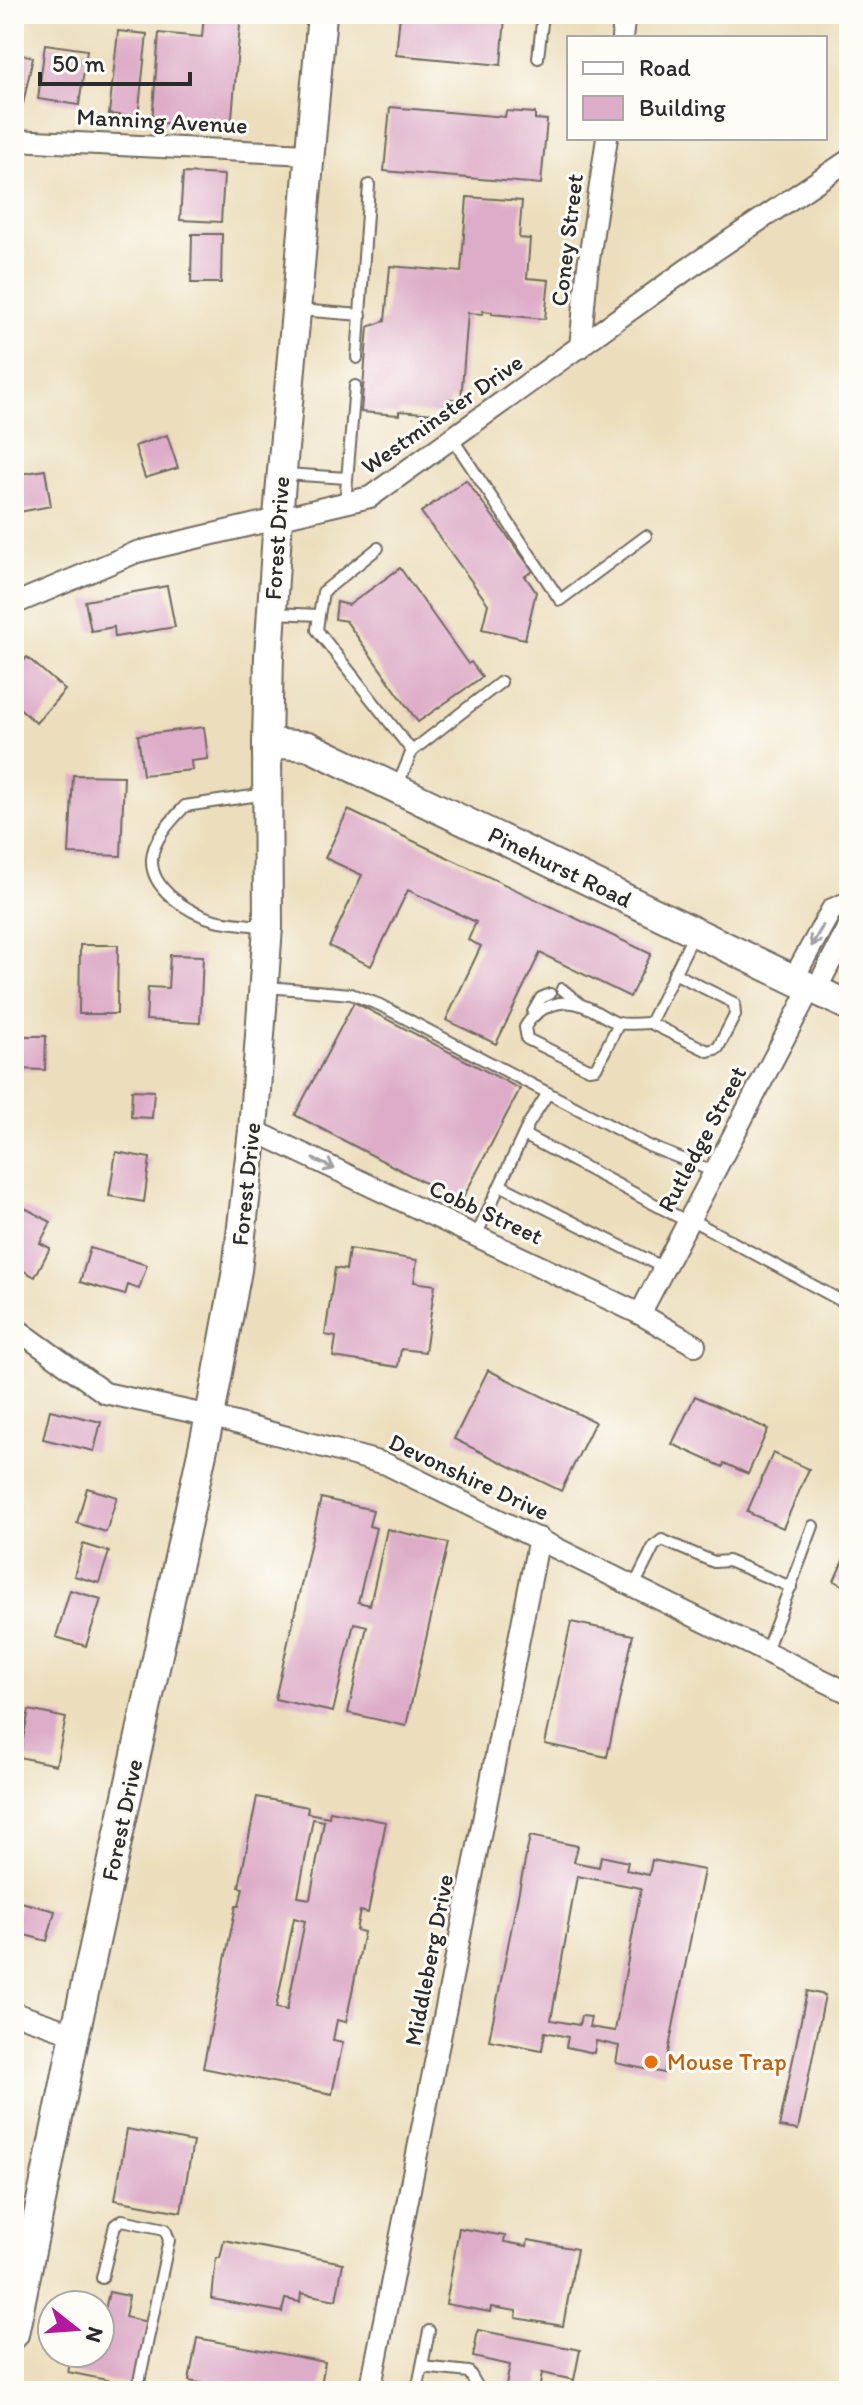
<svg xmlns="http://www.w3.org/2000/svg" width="863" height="2405" viewBox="0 0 863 2405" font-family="Itim,sans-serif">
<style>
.building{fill:#ddacc8;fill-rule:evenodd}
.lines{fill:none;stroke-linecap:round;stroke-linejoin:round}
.lane-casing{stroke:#6f6a5e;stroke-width:14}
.street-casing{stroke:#6f6a5e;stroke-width:24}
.secondary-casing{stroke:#6f6a5e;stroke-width:32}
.lane{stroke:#fff;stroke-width:10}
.street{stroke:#fff;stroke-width:20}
.secondary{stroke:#fff;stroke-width:28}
.oneway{stroke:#a0a0a0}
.food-dot{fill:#e8710a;stroke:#fdfcf7;stroke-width:3}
.labels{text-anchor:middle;stroke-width:6;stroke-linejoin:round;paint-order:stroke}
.street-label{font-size:24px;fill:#2b2b2b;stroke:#fdfcf7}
.food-label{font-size:24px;fill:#c56008;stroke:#fdfcf7;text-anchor:start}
</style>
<rect width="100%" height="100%" fill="#fdfcf7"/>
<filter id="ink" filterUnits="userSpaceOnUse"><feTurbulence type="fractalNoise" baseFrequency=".0125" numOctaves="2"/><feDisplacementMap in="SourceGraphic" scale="16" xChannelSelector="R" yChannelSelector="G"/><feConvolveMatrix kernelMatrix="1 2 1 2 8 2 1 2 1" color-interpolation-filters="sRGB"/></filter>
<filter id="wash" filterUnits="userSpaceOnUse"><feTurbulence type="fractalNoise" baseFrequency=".006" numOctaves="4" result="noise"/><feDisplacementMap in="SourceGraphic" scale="32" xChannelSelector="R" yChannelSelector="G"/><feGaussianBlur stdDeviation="1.8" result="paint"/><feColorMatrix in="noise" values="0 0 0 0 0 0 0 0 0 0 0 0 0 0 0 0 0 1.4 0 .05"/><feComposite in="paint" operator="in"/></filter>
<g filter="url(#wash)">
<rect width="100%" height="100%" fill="#ecdebc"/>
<g id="blocks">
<g class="building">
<path d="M204,14H241L231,129L152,122L159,33L202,37Z"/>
<path d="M400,14H464L505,18L501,65L396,55Z"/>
<path d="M118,31L147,34L138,117L109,114Z"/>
<path d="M45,44L87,50L79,105L38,99Z"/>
<path d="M14,53L33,57L23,104L14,102Z"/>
<path d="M390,107L505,117L506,111L535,113V119L547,120L541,184L384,171Z"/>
<path d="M183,173L224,175L221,222L180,220Z"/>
<path d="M467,197L522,201L519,238L530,239L527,278L549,280L545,319L492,314V312L483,311V314L468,313L461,400L449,399L448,415L399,411V415L361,412L368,327L385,321L390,266L461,272Z"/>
<path d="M192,234H222L221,283H191Z"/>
<path d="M167,435L178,468L145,478L135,446Z"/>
<path d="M45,470L51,506L14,513V475Z"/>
<path d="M466,480L533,571L525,576L536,592L525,639L482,629L488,604L421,512Z"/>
<path d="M400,568L468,664L471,662L482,677L418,722L346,621L335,619L337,602L349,605Z"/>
<path d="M167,586L175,627L115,637L114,627L91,631L85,601Z"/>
<path d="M27,657L65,690L36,723L14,703V672Z"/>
<path d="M204,727L208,759L191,761L192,770L143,775L138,735Z"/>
<path d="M73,775L124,776L121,856L69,854Z"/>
<path d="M348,810L651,954L630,997L540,953L496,1044L446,1020L481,946L468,940L476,922L408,890L371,966L329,946L362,875L325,858Z"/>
<path d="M80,945H118L117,1014H79Z"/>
<path d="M170,955L203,956L200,1023L146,1020L148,987L168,988Z"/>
<path d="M354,1002L520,1089L461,1202L295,1115Z"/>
<path d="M16,1036H46L45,1070L15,1069Z"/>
<path d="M132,1090L154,1091L152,1118L131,1117Z"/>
<path d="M116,1152L150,1158L144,1202L109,1196Z"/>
<path d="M23,1207L51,1222L40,1243L50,1248L35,1277L14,1266V1224Z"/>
<path d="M90,1248L147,1265L139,1289L128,1285L125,1295L80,1282Z"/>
<path d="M349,1249L417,1260L414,1282L435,1285L425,1352L401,1349L398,1367L333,1357L336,1337L325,1335L335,1268L346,1270Z"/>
<path d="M488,1370L595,1422L561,1491L454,1439Z"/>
<path d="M695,1396L768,1429L748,1474L724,1463L723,1467L672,1444Z"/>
<path d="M50,1410L101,1422L94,1451L43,1439Z"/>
<path d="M773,1453L809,1469L783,1528L747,1512Z"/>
<path d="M87,1488L117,1497L106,1532L77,1523Z"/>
<path d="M321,1498L373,1510L369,1526L376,1528L358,1602L370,1605L387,1529L448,1543L406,1726L348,1713L367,1626L354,1623L333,1712L275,1699Z"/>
<path d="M83,1544L109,1552L99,1583L74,1576Z"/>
<path d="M849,1547V1588L834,1581Z"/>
<path d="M70,1590L101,1599L86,1646L56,1637Z"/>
<path d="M571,1622L633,1635L607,1757L545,1744Z"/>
<path d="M29,1710L66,1718L56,1765L19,1757Z"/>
<path d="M257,1797L308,1807L307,1813L329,1817L330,1811L386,1822L368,1913L360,1911L356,1930L364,1932L346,2022L337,2020L333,2040L343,2042L332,2094L203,2068L236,1906H239L243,1888L239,1887ZM313,1819L324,1821L310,1899L298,1897ZM294,1918L305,1921L287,2010L276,2008Z"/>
<path d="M530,1836L578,1846L574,1862L599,1867L601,1856L628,1862L626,1870L649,1875L652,1860L704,1870L664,2073L616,2063L619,2046L596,2041L594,2053L566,2047L568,2037L545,2032L542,2050L489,2040ZM577,1876L641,1888L615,2031L589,2027L591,2017L581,2016L579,2025L551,2020Z"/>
<path d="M21,1902L55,1911L47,1941L14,1932V1916L17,1917Z"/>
<path d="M807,1991L825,1995L798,2130L779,2127Z"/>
<path d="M127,2129L193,2142L181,2212L115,2200Z"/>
<path d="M459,2228L505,2236L504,2242L527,2246L528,2240L577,2249L563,2326L516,2318L517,2311L491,2307L490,2312L446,2304Z"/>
<path d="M224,2240L343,2263L336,2300L301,2293L300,2302L285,2299L282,2312L212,2299L216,2258H220Z"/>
<path d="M109,2292L129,2296L125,2317L148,2322L135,2386L68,2372L72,2353H100V2313L104,2314Z"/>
<path d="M478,2330L580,2350L574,2380L542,2373L539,2391H505L510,2365L473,2357Z"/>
<path d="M197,2338L325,2362L320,2391H243L189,2381Z"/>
</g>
</g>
</g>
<g filter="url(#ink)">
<use href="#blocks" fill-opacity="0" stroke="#6f6a5e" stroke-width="2"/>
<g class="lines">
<g class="lane-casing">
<g id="lane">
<path d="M538,58L543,14"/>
<path d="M299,310L361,315"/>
<path d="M357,358L369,185"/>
<path d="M452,438L560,600L646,536"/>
<path d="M285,474L347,478"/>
<path d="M345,503L355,386"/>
<path d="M274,613L319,615L323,592L378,548"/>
<path d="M319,615L317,630L412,751"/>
<path d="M397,787L412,751L501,682"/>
<path d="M266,927C249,924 232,924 215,920C189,913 150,889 152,859C153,839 172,820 185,806L266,794"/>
<path d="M674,973L734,1003L735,1015L718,1048L708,1051L650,1023L694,934"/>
<path d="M267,987L351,994L380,1005L649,1146L715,1172"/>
<path d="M562,989L579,1003"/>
<path d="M533,1012L541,998L550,994"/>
<path d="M619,1023L596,1068L589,1069L527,1039L525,1027C537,1007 561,997 584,1006C596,1010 607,1020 618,1023C628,1025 640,1023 650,1023"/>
<path d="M524,1135L688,1222"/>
<path d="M500,1185L664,1268"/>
<path d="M690,1219L849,1305"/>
<path d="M476,1236L529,1123L548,1093"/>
<path d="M634,1586L654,1546L662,1540L714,1562L728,1561L791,1587"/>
<path d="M766,1651L813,1526"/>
<path d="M102,2278L115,2225L122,2220L165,2229L169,2240L137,2391"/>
<path d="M422,2367L469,2372L480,2391"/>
<path d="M417,2391L429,2331"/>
</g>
</g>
<g class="street-casing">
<g id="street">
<path d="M622,38L625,14"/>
<path d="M14,140L308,154"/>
<path d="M580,348L587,273L607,138"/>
<path d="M14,604L137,552L370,497L686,270L849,160"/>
<path d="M793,979L832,909L849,902"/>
<path d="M816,990L849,926"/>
<path d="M253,1130L640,1314L695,1345"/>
<path d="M640,1314L811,987"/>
<path d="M14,1327L105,1393L210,1416L386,1464L849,1693"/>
<path d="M14,2013L75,2034"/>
<path d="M370,2391L539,1538"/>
</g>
</g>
<g class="secondary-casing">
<g id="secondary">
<path d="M267,743L308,746L849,1006"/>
<path d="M14,2334L75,2034L210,1416L237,1270L253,1130L268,927L267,743L269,656L278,517L322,14"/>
</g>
</g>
<use href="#lane" class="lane"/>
<use href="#street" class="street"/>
<use href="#secondary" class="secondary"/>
</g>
<defs><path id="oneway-shaft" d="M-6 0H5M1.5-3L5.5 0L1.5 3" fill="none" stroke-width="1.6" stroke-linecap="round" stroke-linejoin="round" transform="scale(2)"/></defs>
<g class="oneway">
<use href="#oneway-shaft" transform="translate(817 936) rotate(119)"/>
<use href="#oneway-shaft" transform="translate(324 1164) rotate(25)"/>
</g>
</g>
<circle class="food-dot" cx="651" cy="2062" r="8"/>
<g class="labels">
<g class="street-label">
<text transform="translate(162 121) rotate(3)" y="8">Manning Avenue</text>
<text transform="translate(567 240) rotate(-83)" y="8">Coney Street</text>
<text transform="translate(442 414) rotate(-35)" y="8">Westminster Drive</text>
<text transform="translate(277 538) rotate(-86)" y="8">Forest Drive</text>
<text transform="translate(560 867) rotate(26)" y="8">Pinehurst Road</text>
<text transform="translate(702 1139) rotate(-62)" y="8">Rutledge Street</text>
<text transform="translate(246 1184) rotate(-84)" y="8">Forest Drive</text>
<text transform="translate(486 1212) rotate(25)" y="8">Cobb Street</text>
<text transform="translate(469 1477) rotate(25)" y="8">Devonshire Drive</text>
<text transform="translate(122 1820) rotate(-78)" y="8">Forest Drive</text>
<text transform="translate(429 1960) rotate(-79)" y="8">Middleberg Drive</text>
</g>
<g class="food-label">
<text x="667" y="2070">Mouse Trap</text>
</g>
</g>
<rect width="863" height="2405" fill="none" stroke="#fdfcf7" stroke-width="48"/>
<rect x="567" y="36" width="260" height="104" fill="#fdfcf7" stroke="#a9a8a5" stroke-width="2"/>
<rect x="583" y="62" width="40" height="12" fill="#ffffff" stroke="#a9a8a5" stroke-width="2"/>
<text x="639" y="76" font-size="24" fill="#2b2b2b">Road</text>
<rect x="583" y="96" width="40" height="24" fill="#ddacc8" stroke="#a9a8a5" stroke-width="2"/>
<text x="639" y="116" font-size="24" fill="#2b2b2b">Building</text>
<g transform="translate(76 2329) rotate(107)"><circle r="38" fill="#fdfcf7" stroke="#a9a8a5" stroke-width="2"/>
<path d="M0-6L14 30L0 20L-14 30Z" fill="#b5179e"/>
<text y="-12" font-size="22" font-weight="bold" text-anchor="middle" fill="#2b2b2b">N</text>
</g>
<path d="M40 72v12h150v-12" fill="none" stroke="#2b2b2b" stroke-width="4"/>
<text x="52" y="72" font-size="24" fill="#2b2b2b" stroke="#fdfcf7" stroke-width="6" paint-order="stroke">50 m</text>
</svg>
